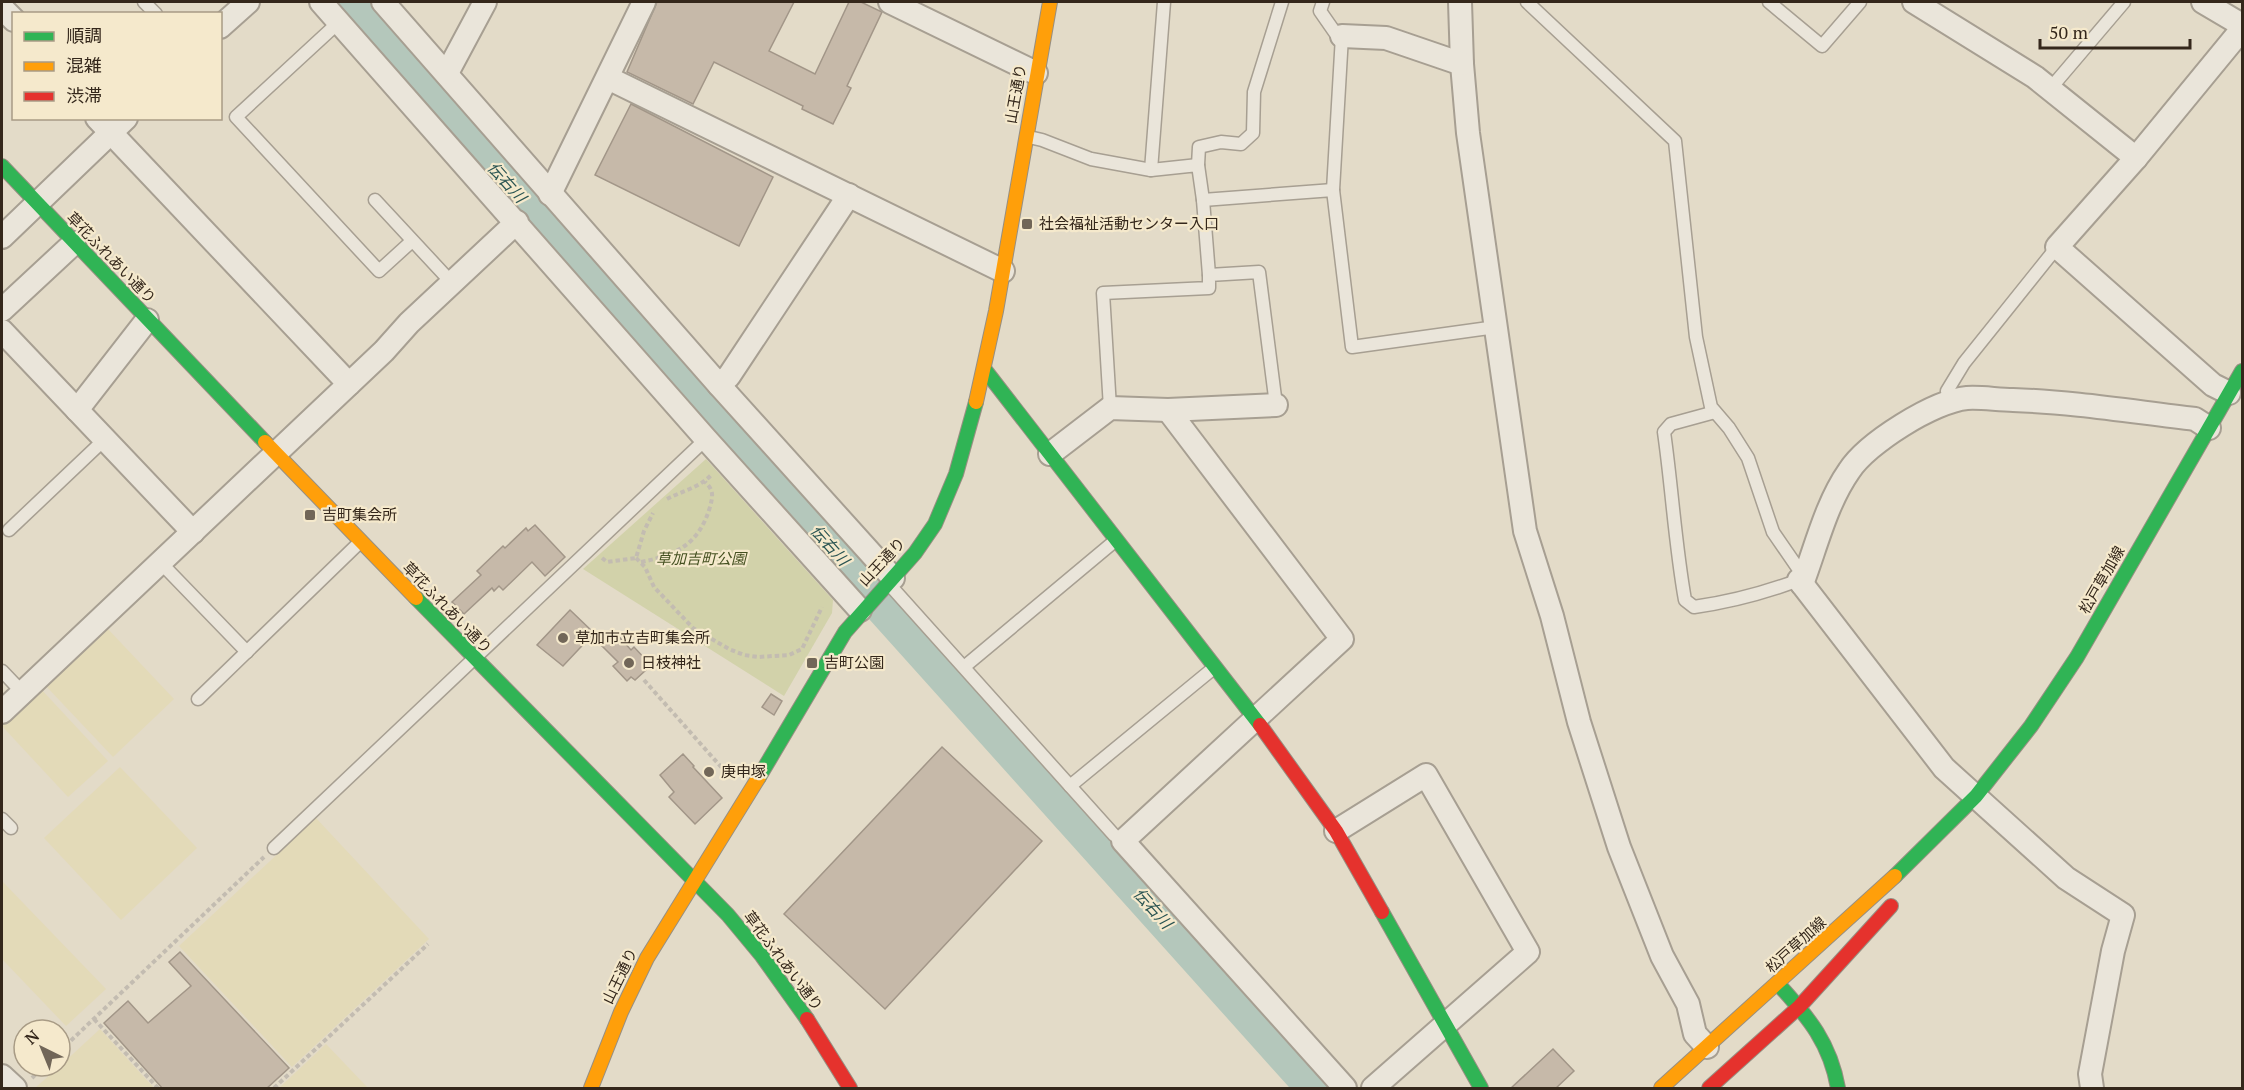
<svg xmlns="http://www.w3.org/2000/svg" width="2244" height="1090" viewBox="0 0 2244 1090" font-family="'PT Serif','Noto Sans JP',serif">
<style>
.farmland{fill:#e3dab8}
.green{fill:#d2d2aa}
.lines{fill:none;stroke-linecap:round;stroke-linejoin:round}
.river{stroke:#b4c7bb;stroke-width:36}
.building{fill:#c6b9a9;stroke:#a29688;stroke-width:1.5}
.lane-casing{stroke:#a79f92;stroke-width:15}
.street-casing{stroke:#a79f92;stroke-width:26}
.fast-casing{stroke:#978f82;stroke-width:16}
.slow-casing{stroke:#978f82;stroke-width:16}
.jam-casing{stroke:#978f82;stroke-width:16}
.path{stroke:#c3bcb1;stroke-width:4;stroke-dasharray:4.5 3;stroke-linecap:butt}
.lane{stroke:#eae5da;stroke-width:12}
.street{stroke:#eae5da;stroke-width:22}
.fast{stroke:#30b455;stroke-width:14}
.slow{stroke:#ff9f0a;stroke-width:14}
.jam{stroke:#e5322d;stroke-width:14}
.poi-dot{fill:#716658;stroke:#f5e9cc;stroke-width:2}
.labels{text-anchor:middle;stroke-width:4.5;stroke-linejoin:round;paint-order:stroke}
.street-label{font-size:15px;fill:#34271b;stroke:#f5e9cc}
.poi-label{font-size:15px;fill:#34271b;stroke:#f5e9cc;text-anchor:start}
.park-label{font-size:15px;font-style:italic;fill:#455121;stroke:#f5e9cc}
.water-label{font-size:16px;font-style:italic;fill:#2a5452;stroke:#f5e9cc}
</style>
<rect width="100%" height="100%" fill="#e3dbc8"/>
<g class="farmland">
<path d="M106,627L174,699L113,757L45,685Z"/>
<path d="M40,688L108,761L68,797L2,726Z"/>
<path d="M120,767L197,848L121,920L44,838Z"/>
<path d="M316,818L429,939L292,1067L179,946Z"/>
<path d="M2,881L106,989L66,1026L2,959Z"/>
<path d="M100,1029L154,1088H35L60,1066Z"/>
<path d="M326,1044L368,1088H279Z"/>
</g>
<path class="green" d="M706,459L833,600L832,613L784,696L583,569Z"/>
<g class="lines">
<path class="river" d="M346,2L390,54L604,292L861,583L1314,1088"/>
</g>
<g class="building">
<path d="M657,2H794L769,51L815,74L849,2H861L882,12L847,86L851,88L833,124L802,109L803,106L714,62L693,104L627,72Z"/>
<path d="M631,104L773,177L739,246L595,175Z"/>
<path d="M535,525L565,557L545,576L532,562L503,590L499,586L494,591L492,588L464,614L452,602L481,575L477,571L503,546L505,548L526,528L528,531Z"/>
<path d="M570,610L594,633L563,666L537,645Z"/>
<path d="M612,629L631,650L634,647L648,662L643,667L646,670L635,680L631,677L627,681L613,666L618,662L598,642Z"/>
<path d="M771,694L782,701L774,715L762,707Z"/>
<path d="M942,747L1042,841L885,1009L784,914Z"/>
<path d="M683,754L694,766L693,767L722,798L695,824L669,797L674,792L660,775Z"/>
<path d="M180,952L289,1068L266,1089H163L104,1023L128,1001L148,1023L191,986L169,962Z"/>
<path d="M1553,1049L1574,1071L1555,1089H1510Z"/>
</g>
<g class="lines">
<g class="lane-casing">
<g id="lane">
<path d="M144,2L156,14"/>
<path d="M1323,2L1320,11L1336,34L1342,36L1333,190"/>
<path d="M1527,2L1675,141L1696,337L1711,407L1729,428L1748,458L1773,532L1804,577"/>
<path d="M1769,2L1822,46L1860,2"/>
<path d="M339,22L236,117L379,271L412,241"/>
<path d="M2050,89L2124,2"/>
<path d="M1029,137L1042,140L1091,159L1151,170L1198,165L1203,200L1333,190L1352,347L1496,327"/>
<path d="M1198,165L1199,147L1221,142L1241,144L1253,133L1254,92L1282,2"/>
<path d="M1151,170L1164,2"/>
<path d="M375,200L452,283"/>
<path d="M1203,200L1209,275"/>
<path d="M1950,403L1947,391L1964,363L2057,247"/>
<path d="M1110,408L1103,293L1209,288V275L1259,272L1276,405"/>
<path d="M1715,412L1671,424L1664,432C1672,488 1675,544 1685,600L1694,607C1730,602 1764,593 1799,580"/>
<path d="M9,530L105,439"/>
<path d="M160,562L247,652"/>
<path d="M888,583L1114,835L1123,841"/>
<path d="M964,667L1116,540"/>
<path d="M2,671L22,692"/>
<path d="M198,699L359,543"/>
<path d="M1070,786L1215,667"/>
<path d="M2,819L11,828"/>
<path d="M274,848L706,439"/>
</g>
</g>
<g class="street-casing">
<g id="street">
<path d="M321,2L706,439L860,610"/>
<path d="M383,2L719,385L893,578"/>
<path d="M890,2L1036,73"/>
<path d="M1460,2L1462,64L1468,133L1525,531L1552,616L1579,722L1619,847L1662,956L1688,1004L1695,1034L1707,1047"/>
<path d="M1914,2L2035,77L2136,158"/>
<path d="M2203,2L2242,25"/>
<path d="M2,8L14,20"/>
<path d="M220,27L248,2"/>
<path d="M1342,36L1386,38L1462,64"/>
<path d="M447,73L485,2"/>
<path d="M608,78L1003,271"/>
<path d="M97,118L349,384"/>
<path d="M550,194L644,2"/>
<path d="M2,237L126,118"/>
<path d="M2,310L74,243"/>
<path d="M2,331L193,532"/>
<path d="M719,385L729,376L849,195"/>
<path d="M2229,393L2213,385L2057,247L2136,158L2242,29"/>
<path d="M77,410L147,320"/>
<path d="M1168,410L1342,639L1123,841L1345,1088"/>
<path d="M1050,454L1110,408L1168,410L1276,405"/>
<path d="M1799,580L1944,768L2066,878L2123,915L2113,951L2090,1074L2092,1088"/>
<path d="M1802,584C1816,547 1826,504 1849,471C1867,443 1934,401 1967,398C1982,397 1998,400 2013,400C2074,402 2134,412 2195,419L2209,428"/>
<path d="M2,712L384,351L409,323L517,222"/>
<path d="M1336,831L1426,775L1528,952L1373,1088"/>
<path d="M2,1076L15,1088"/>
</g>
</g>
<g class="fast-casing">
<g id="fast">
<path d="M2,166L265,442"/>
<path d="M985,370L1260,725"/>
<path d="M416,598L728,915L762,956L807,1019"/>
<path d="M759,777L845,632L915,553L935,524L956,474L976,402"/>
<path d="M1895,876L1976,796L2031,726L2077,657L2242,371"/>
<path d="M1382,912L1481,1088"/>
<path d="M1779,985C1809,1018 1830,1043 1838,1088"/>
</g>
</g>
<g class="slow-casing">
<g id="slow">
<path d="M976,402L996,311L1050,2"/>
<path d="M265,442L416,598"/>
<path d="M591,1088L621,1012L647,958L759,777"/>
<path d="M1661,1088L1895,876"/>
</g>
</g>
<g class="jam-casing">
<g id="jam">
<path d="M1260,725L1336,831L1382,912"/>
<path d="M807,1019L850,1088"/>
<path d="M1709,1088L1799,1007L1891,906"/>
</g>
</g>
<g class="path">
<path d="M667,499C682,491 701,487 712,474"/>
<path d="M602,558L607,562L636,558L644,531L653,513"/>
<path d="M636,558L645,567L654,587L693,628L729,649L744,655L758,657L789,655L802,649L822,607"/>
<path d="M641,562C677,555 699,544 710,507C713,496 714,490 705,482"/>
<path d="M644,680L730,777"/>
<path d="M94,1019L158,1088"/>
<path d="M60,1051L264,857"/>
<path d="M32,1078L44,1066"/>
<path d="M274,1088L428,944"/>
</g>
<use href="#lane" class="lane"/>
<use href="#street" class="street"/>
<use href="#fast" class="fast"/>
<use href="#slow" class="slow"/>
<use href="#jam" class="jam"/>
</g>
<g class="poi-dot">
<rect x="1021" y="218" width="12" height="12" rx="3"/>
<rect x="304" y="509" width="12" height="12" rx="3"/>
<circle cx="563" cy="638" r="6"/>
<circle cx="629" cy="663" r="6"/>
<rect x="806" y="657" width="12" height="12" rx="3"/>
<circle cx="709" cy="772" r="6"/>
</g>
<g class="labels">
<g class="street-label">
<text transform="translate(1016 94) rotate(-80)" y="5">山王通り</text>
<text transform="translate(111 258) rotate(46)" y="5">草花ふれあい通り</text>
<text transform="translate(882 562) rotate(-47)" y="5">山王通り</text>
<text transform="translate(2102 580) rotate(-60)" y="5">松戸草加線</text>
<text transform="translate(447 608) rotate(46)" y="5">草花ふれあい通り</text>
<text transform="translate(1796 945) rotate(-42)" y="5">松戸草加線</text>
<text transform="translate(783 961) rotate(53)" y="5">草花ふれあい通り</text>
<text transform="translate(620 976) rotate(-64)" y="5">山王通り</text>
</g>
<g class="poi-label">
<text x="1039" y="229">社会福祉活動センター入口</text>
<text x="322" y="520">吉町集会所</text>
<text x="575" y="643">草加市立吉町集会所</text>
<text x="641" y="668">日枝神社</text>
<text x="824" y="668">吉町公園</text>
<text x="721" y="777">庚申塚</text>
</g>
<g class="park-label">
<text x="701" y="564">草加吉町公園</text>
</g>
<g class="water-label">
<text transform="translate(507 182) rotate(48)" y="6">伝右川</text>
<text transform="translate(830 545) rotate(48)" y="6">伝右川</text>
<text transform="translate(1153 908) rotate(48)" y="6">伝右川</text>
</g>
</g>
<rect width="2244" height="1090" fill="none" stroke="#34271b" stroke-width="6"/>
<rect x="12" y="12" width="210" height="108" fill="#f5e9cc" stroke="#a89b85" stroke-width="1.5"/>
<rect x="24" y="32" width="30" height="9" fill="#30b455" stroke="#a89b85" stroke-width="1.5"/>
<text x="66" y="42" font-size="18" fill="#34271b">順調</text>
<rect x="24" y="62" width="30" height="9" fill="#ff9f0a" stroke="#a89b85" stroke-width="1.5"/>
<text x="66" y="72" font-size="18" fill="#34271b">混雑</text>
<rect x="24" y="92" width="30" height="9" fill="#e5322d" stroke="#a89b85" stroke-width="1.5"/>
<text x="66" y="102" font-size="18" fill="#34271b">渋滞</text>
<g transform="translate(42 1048) rotate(317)"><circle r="28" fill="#f5e9cc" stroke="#a89b85" stroke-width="1.5"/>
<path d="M0-4.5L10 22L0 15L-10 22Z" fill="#716658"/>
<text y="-9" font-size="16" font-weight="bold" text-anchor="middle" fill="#34271b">N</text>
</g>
<path d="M2040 39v9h150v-9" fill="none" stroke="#34271b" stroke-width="3"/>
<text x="2049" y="39" font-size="18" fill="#34271b" stroke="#f5e9cc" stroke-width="4.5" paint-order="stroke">50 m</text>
</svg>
